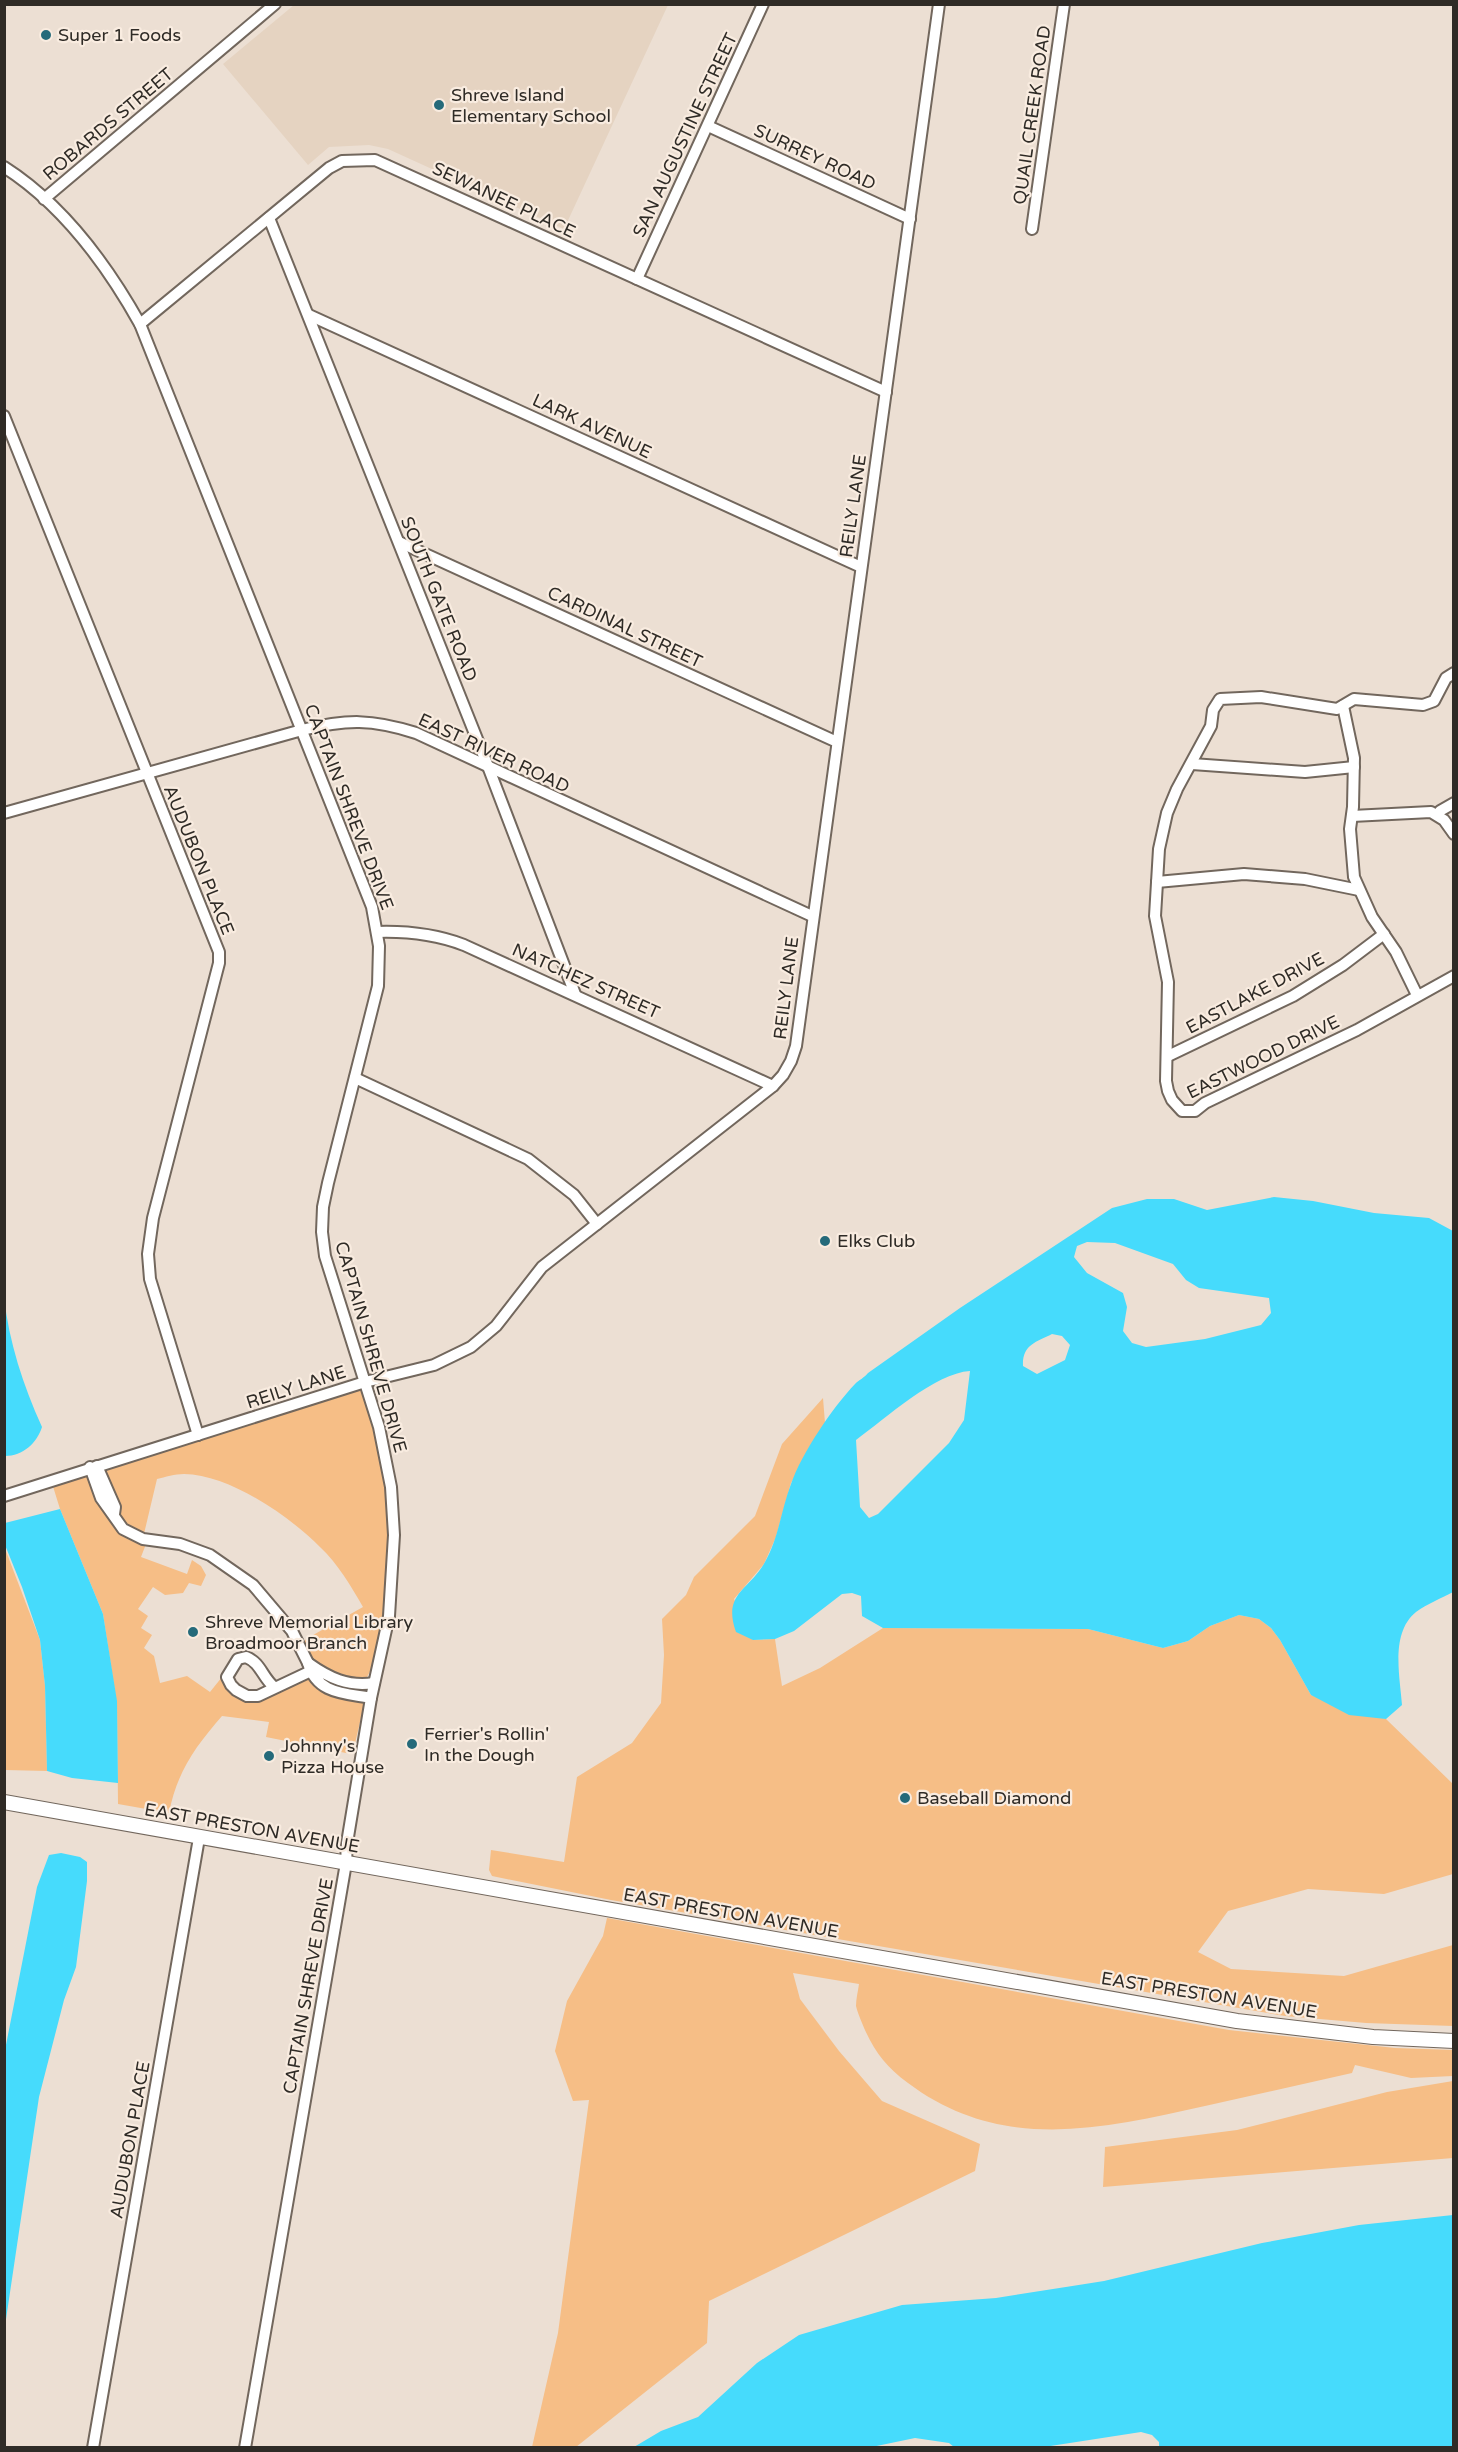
<svg xmlns="http://www.w3.org/2000/svg" width="1458" height="2452" viewBox="0 0 1458 2452" font-family="'Varela Round',sans-serif">
<style>
.built{fill:#e5d3c1}
.green{fill:#f6be86}
.water{fill:#46dbfc;fill-rule:evenodd}
.lines{fill:none;stroke-linecap:round;stroke-linejoin:round}
.minor-casing{stroke:#72675d;stroke-width:14}
.tertiary-casing{stroke:#72675d;stroke-width:16}
.minor{stroke:#fff;stroke-width:10}
.tertiary{stroke:#fff;stroke-width:14}
.poi-dot{fill:#256a7a;stroke:#f9ece0;stroke-width:2}
.labels{text-anchor:middle;stroke-width:4.5;stroke-linejoin:round;paint-order:stroke}
.poi-label{font-size:18px;fill:#2f2b26;stroke:#f9ece0;text-anchor:start}
.street-label{font-size:18px;fill:#2f2b26;stroke:#f9ece0}
</style>
<rect width="100%" height="100%" fill="#ecdfd3"/>
<path class="built" d="M294,5V4L668,5L564,229L388,149L369,145L329,147L308,165L223,64Z"/>
<g class="green">
<path d="M365,1382L391,1487L393,1574L383,1646L365,1681L326,1676L301,1649L306,1639L363,1607C351,1586 338,1564 320,1547C288,1515 230,1475 184,1474C175,1474 165,1477 157,1479L143,1538L146,1544L141,1557L187,1574L192,1560L201,1566L206,1575L201,1586L189,1583L183,1593L165,1595L153,1587L138,1609L148,1616L141,1628L152,1635L144,1648L154,1656L160,1683L187,1676L210,1692L222,1677L247,1696L311,1671L314,1679L362,1696L364,1705L353,1752L351,1754L266,1737L269,1722L222,1716C195,1747 177,1772 169,1813L118,1804L117,1705L103,1614L60,1509L51,1480Z"/>
<path d="M823,1398L825,1423L791,1483L776,1537L764,1564L734,1599L753,1640L775,1639L782,1686L820,1668L883,1628L1088,1629L1163,1648L1188,1641L1210,1626L1239,1615L1259,1619L1271,1628L1280,1640L1311,1695L1386,1719L1453,1784V1874L1384,1894L1308,1889L1228,1911L1198,1952L1231,1969L1344,1976L1453,1945V2026L1366,2023L1285,2016L611,1900L492,1876L489,1870L491,1850L564,1862L577,1777L632,1743L661,1703L664,1655L662,1619L686,1595L694,1577L755,1516L782,1444Z"/>
<path d="M4,1546L40,1640L45,1686L47,1771L5,1770Z"/>
<path d="M607,1918L1229,2030L1395,2048L1453,2050V2076L1411,2078L1355,2065L1352,2073C1303,2084 1254,2095 1205,2106C1102,2129 1001,2153 908,2083C885,2066 873,2050 862,2023C860,2018 857,2011 856,2006C856,1999 858,1991 859,1984L793,1973L800,1999L839,2051L882,2101L980,2144L975,2171L709,2301L707,2343L576,2447H532L558,2333L589,2100L573,2101L555,2051L567,2001L603,1936Z"/>
<path d="M1453,2081V2158L1103,2187L1105,2147L1237,2130L1387,2092Z"/>
</g>
<g class="water">
<path d="M1274,1197L1313,1201L1374,1213L1429,1218L1453,1231V1592C1442,1598 1427,1604 1416,1612C1390,1633 1400,1677 1402,1705L1386,1719L1349,1715L1311,1695L1280,1640L1271,1628L1259,1619L1239,1615L1210,1626L1188,1641L1163,1648L1088,1629L883,1628L862,1616L861,1596L852,1593L842,1594L794,1631L775,1639L753,1640L736,1632C722,1593 750,1590 765,1562C779,1537 781,1510 791,1484C801,1454 833,1407 855,1384C859,1380 864,1378 868,1373L960,1308L1112,1208L1147,1199H1174L1207,1210ZM1087,1242L1115,1243L1173,1264L1186,1280L1199,1288L1269,1298L1271,1313L1261,1325L1205,1339L1146,1347L1132,1343L1123,1331L1127,1307L1123,1293L1087,1273L1074,1257L1077,1246ZM1052,1334L1062,1336L1070,1345L1065,1360L1037,1374L1023,1366C1022,1345 1036,1342 1052,1334ZM970,1371L964,1420L949,1443L878,1514L869,1518L860,1507L856,1440C886,1418 935,1373 970,1371Z"/>
<path d="M4,1297C9,1342 23,1385 42,1427C37,1443 23,1456 5,1456Z"/>
<path d="M60,1509L103,1614L117,1701L118,1783L72,1778L47,1771L45,1686L40,1640L22,1587L5,1545V1523Z"/>
<path d="M61,1853L80,1857L87,1862V1881L76,1967L64,2000L39,2097L5,2326V2050L37,1887L49,1855Z"/>
<path d="M1453,2215V2447L1159,2448V2442L1152,2435L1141,2432L1044,2447H954L949,2443L915,2438L867,2448L634,2447L661,2431L698,2417L757,2363L799,2335L902,2305L996,2298L1104,2281L1262,2243L1359,2225Z"/>
</g>
<g class="lines">
<g class="minor-casing">
<g id="minor">
<path d="M708,126L910,219"/>
<path d="M4,167C62,204 107,265 140,324L372,907L379,946L378,986L328,1183L323,1207L322,1232L325,1256L379,1427L391,1487L394,1535L389,1616L371,1698L347,1843L346,1863L245,2448"/>
<path d="M44,199L275,4"/>
<path d="M269,218L489,769L575,994"/>
<path d="M1032,229L1064,4"/>
<path d="M637,279L763,4"/>
<path d="M309,315L861,567"/>
<path d="M140,324L329,168L342,161L375,160L886,392"/>
<path d="M4,416L219,952V963L153,1218L148,1254L150,1279L198,1435"/>
<path d="M399,542L837,742"/>
<path d="M1454,673L1446,678L1434,701L1423,705L1354,699L1337,709L1261,697L1220,699L1213,710L1211,726L1177,789L1167,813L1159,849L1155,916L1168,982L1166,1081L1168,1091L1172,1100L1182,1111H1195L1205,1103L1357,1030L1454,976"/>
<path d="M1343,706L1354,758L1353,807L1350,829L1354,877L1372,917L1396,952L1417,995"/>
<path d="M1192,764L1305,772L1354,767"/>
<path d="M4,813L302,730C347,719 372,719 416,733L812,916"/>
<path d="M1438,815L1440,811L1454,803"/>
<path d="M1352,816L1431,812L1444,820L1454,834"/>
<path d="M1157,882L1244,874L1305,879L1359,890"/>
<path d="M377,932C408,931 435,934 464,945L773,1086"/>
<path d="M1168,1056L1293,996L1343,965L1384,934"/>
<path d="M355,1078L528,1159L574,1195L597,1224"/>
<path d="M97,1466L115,1507L114,1514"/>
<path d="M90,1467L101,1498L123,1529L143,1539L180,1544L210,1555L253,1585L292,1631L308,1663"/>
<path d="M4,1496L365,1382L434,1365L471,1347L496,1326L542,1267L773,1086L783,1075L791,1061L796,1046L939,4"/>
<path d="M274,1687C262,1677 261,1663 246,1657L238,1659L227,1677L231,1685L236,1690L247,1696H258L311,1671"/>
<path d="M371,1698C344,1693 317,1694 308,1663C329,1678 348,1687 374,1683"/>
<path d="M93,2448L199,1838"/>
</g>
</g>
<g class="tertiary-casing">
<path id="tertiary" d="M4,1802L1237,2021L1373,2037L1454,2041"/>
</g>
<use href="#minor" class="minor"/>
<use href="#tertiary" class="tertiary"/>
</g>
<g class="poi-dot">
<circle cx="46" cy="35" r="6"/>
<circle cx="439" cy="105" r="6"/>
<circle cx="825" cy="1241" r="6"/>
<circle cx="193" cy="1632" r="6"/>
<circle cx="412" cy="1744" r="6"/>
<circle cx="269" cy="1756" r="6"/>
<circle cx="905" cy="1798" r="6"/>
</g>
<g class="labels">
<g class="poi-label">
<text x="58" y="41">Super 1 Foods</text>
<text x="451" y="101">Shreve Island<tspan x="451" dy="21">Elementary School</tspan></text>
<text x="837" y="1247">Elks Club</text>
<text x="205" y="1628">Shreve Memorial Library<tspan x="205" dy="21">Broadmoor Branch</tspan></text>
<text x="424" y="1740">Ferrier's Rollin'<tspan x="424" dy="21">In the Dough</tspan></text>
<text x="281" y="1752">Johnny's<tspan x="281" dy="21">Pizza House</tspan></text>
<text x="917" y="1804">Baseball Diamond</text>
</g>
<g class="street-label">
<text transform="translate(1032 115) rotate(-82)" y="6">QUAIL CREEK ROAD</text>
<text transform="translate(108 124) rotate(-40)" y="6">ROBARDS STREET</text>
<text transform="translate(685 135) rotate(-65)" y="6">SAN AUGUSTINE STREET</text>
<text transform="translate(815 157) rotate(25)" y="6">SURREY ROAD</text>
<text transform="translate(504 200) rotate(25)" y="6">SEWANEE PLACE</text>
<text transform="translate(592 426) rotate(25)" y="6">LARK AVENUE</text>
<text transform="translate(853 506) rotate(-82)" y="6">REILY LANE</text>
<text transform="translate(439 599) rotate(68)" y="6">SOUTH GATE ROAD</text>
<text transform="translate(625 627) rotate(25)" y="6">CARDINAL STREET</text>
<text transform="translate(494 753) rotate(25)" y="6">EAST RIVER ROAD</text>
<text transform="translate(349 807) rotate(69)" y="6">CAPTAIN SHREVE DRIVE</text>
<text transform="translate(199 860) rotate(68)" y="6">AUDUBON PLACE</text>
<text transform="translate(586 981) rotate(24)" y="6">NATCHEZ STREET</text>
<text transform="translate(786 988) rotate(-83)" y="6">REILY LANE</text>
<text transform="translate(1255 993) rotate(-28)" y="6">EASTLAKE DRIVE</text>
<text transform="translate(1263 1057) rotate(-26)" y="6">EASTWOOD DRIVE</text>
<text transform="translate(371 1347) rotate(74)" y="6">CAPTAIN SHREVE DRIVE</text>
<text transform="translate(296 1387) rotate(-18)" y="6">REILY LANE</text>
<text transform="translate(252 1828) rotate(10)" y="6">EAST PRESTON AVENUE</text>
<text transform="translate(731 1913) rotate(10)" y="6">EAST PRESTON AVENUE</text>
<text transform="translate(308 1986) rotate(-80)" y="6">CAPTAIN SHREVE DRIVE</text>
<text transform="translate(1209 1995) rotate(9)" y="6">EAST PRESTON AVENUE</text>
<text transform="translate(130 2140) rotate(-80)" y="6">AUDUBON PLACE</text>
</g>
</g>
<rect width="1458" height="2452" fill="none" stroke="#2f2b26" stroke-width="12"/>
</svg>
